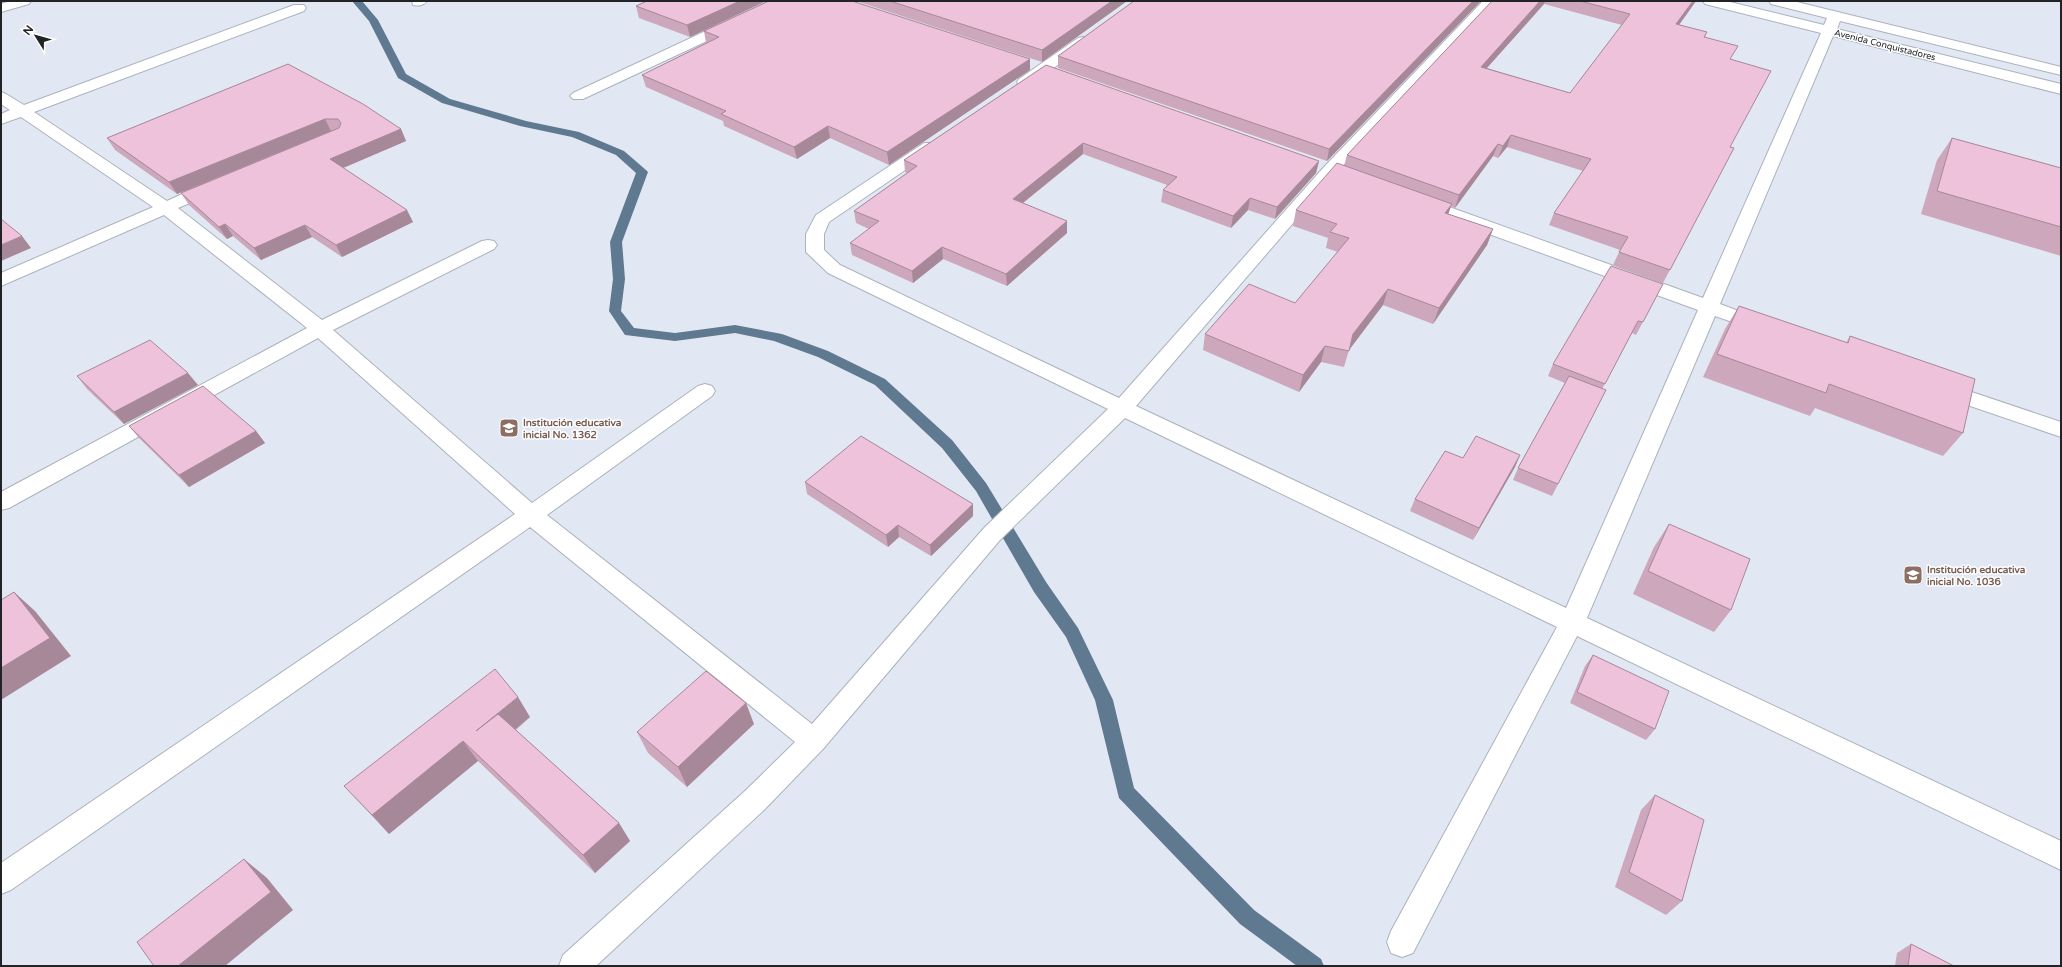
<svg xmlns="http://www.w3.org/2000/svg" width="2062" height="967" viewBox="0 0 2062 967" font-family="'Varela Round',sans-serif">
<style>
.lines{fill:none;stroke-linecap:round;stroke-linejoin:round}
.stream{fill:#5f7990;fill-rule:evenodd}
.minor-casing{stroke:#abb2bc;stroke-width:2}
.minor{fill:#fff;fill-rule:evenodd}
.wall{fill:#cda7bc;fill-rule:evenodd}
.shaded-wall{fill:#a78899}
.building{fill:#eec2db;stroke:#a78899}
.labels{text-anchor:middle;stroke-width:3;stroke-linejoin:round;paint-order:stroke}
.far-street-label{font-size:9px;fill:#212327;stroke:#fff}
.education-label{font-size:10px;font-weight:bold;fill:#785e54;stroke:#fff;text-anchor:start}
</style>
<rect width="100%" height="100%" fill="#e2e8f3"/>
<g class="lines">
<path class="stream" d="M352,1H362L378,20L406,74L450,99L526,121L579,132L624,151L646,170L648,172L622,242L625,279L621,311L634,328L675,333L735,325L782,334L828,351L885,379L952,440L986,483L1046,582L1078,628L1113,700L1134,788L1254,910L1321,959L1324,966H1297L1240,924L1119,798L1095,700L1066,637L1034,592L976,491L942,448L875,385L818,357L774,341L735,333L675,341L625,335L609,311L613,279L610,242L636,173L616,155L572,137L520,126L442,103L398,78L369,21Z"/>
<g class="minor-casing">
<g id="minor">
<path d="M10,1H31L29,4L1,12V4Z"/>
<path d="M412,1H427C423,6 419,6 413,5Z"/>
<path d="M770,1H788L786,4L583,99H573L570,96L573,93Z"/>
<path d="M1483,1H1497L1336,173L1136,406L1566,608L1698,310L1415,207L1412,203L1415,199L1421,198L1427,199L1703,298L1821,33L1705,4L1703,1H1726L1824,25L1827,18L1771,4L1769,1H1793L2061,67V75L1840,21L1837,29L2061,84V94L1833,36L1720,304L1768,322L1771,326L1768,330L1761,332L1715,316L1587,618L2061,841V870L1577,636L1413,953L1402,957L1391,953L1387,942L1391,931L1557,627L1125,418L1000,540L823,749L765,809L596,966H559L563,955L745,791L795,742L530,527L11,890L1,894V863L515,514L318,338L9,508L1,510V492L307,328L164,215L1,286V273L153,207L21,117L1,124V114L10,110L1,104V92L6,94L24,105L294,5H304L306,8L304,11L34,112L167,201L206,183L212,182L218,183L220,187L218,191L178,208L322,320L482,241L488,240L494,241L497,245L494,249L333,330L532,503L698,386L705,384L712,386L715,391L712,396L547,515L812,724L984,528L1108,409L828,273L806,252V234L816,215L924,143H936L938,146L936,149L829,222L824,234V250L840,265L1119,398L1324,167Z"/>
<path d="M1083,37L1088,38L1090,41L1088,44L1029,85H1019L1017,82L1019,79L1078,38Z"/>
<path d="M1942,382L2061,422V437L1935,394L1932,389L1935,384Z"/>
</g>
</g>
<use href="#minor" class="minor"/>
</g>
<g class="wall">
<path d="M647,1H766L690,37L639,18L636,6Z"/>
<path d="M856,1H1127L1042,62Z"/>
<path d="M1134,1H1481L1327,161L1058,68V56Z"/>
<path d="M1492,1H1696L1679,25L1707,32L1705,37L1731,60V147L1734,148L1663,283L1613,265L1620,250L1549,225L1554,213L1583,171L1507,147L1498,158L1493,156L1455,208L1451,206L1448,214L1493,229L1487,245L1433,324L1383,305L1349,350L1344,367L1321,362L1299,392L1203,350L1205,334L1295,303L1338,252L1326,248L1328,238L1293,226L1296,210L1344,166L1347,155ZM1544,4L1622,25L1570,93L1487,68Z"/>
<path d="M704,31L1030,70L889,165L830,138L797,159L724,126L723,121L646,87L642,75L706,43Z"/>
<path d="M288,64L401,129L406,141L343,168L413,222L342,257L312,237L261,260L233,236L227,239L189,205L181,193L332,131L177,194L115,150L107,138Z"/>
<path d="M1046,65L1319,161L1316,173L1275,219L1248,210L1231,228L1161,202L1163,190L1167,185L1083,154L1023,203L1067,221V233L1007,286L943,259L913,283L852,255L850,243L869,229L856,223L854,211L907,173L905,172L904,160Z"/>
<path d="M1952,138L2061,168V256L1921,214L1937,160Z"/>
<path d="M1663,284L1636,335L1632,333L1602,389L1606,390L1552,496L1513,480L1518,468L1565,383L1548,376L1553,364Z"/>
<path d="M1739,306L1846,343L1850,336L1963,433L1943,456L1815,408L1810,416L1703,377L1725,329Z"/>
<path d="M77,376L198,385L124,424L87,389Z"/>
<path d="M129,426L256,431L265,443L189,487L139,438Z"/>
<path d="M1520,455L1515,467L1473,540L1410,511L1415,499L1463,458Z"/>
<path d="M805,482L973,516L931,556L899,537L888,547L807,494Z"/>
<path d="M1669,524L1731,610L1714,632L1633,594L1654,547Z"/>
<path d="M1593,655L1655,729L1646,740L1570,703L1585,666Z"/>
<path d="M530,717L516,730L619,823L630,841L595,873L478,761L389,834L344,786Z"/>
<path d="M754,724L687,787L648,753L637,732Z"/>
<path d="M1655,795L1682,901L1666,915L1615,887L1641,810Z"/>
<path d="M1911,944L1954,966H1895L1897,953Z"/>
</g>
<g class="shaded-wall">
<path d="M740,1H766L690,37L687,25Z"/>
<path d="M1112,1H1127L1042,62V50Z"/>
<path d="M1473,1H1481L1327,161L1329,149Z"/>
<path d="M1540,1H1545L1544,4L1477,79L1481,67Z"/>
<path d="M1693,1H1696L1671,36L1676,24Z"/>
<path d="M1030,59V70L889,165L887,152Z"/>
<path d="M325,119L331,131L177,194L169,182Z"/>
<path d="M828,126L830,138L797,159L794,147Z"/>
<path d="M401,129L406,141L336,171L330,159Z"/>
<path d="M1511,135L1507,147L1498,158L1503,146Z"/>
<path d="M1083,143V154L1013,211V199Z"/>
<path d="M1498,144L1493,156L1455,208L1459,195Z"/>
<path d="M1319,161L1316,173L1275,219L1277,207Z"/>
<path d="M1250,198L1248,210L1231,228L1233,216Z"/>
<path d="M1452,204L1446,220L1445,213Z"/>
<path d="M407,210L413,222L342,257L336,245Z"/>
<path d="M1067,221V233L1007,286L1006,274Z"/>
<path d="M225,224L233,236L227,239L219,227Z"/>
<path d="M305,225L312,237L261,260L254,248Z"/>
<path d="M1493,229L1487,245L1433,324L1439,308Z"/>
<path d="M22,236L31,248L1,261V245Z"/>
<path d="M942,247L943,259L913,283L912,271Z"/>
<path d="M1388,289L1383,305L1349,350L1353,334Z"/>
<path d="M1325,346L1321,362L1299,392L1303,375Z"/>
<path d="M188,373L198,385L124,424L114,412Z"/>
<path d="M256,431L265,443L189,487L179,475Z"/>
<path d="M1520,455L1515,467L1473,540L1479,528Z"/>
<path d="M973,504V516L931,556L930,545Z"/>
<path d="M898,525L899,537L888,547L886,535Z"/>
<path d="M14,592L35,611L71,656L1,700V668Z"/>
<path d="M518,697L530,717L490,750L476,731Z"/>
<path d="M746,703L754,724L687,787L678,767Z"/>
<path d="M463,741L478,761L389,834L372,815Z"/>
<path d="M619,823L630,841L595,873L583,855Z"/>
<path d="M244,859L267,878L293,910L225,966H178Z"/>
</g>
<g class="building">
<path d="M647,1H740L687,25L636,6Z"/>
<path d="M769,1H852L1030,59L887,152L828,126L794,147L721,114L726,111L642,75L719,37L704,31Z"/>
<path d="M890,1H1112L1042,50Z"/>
<path d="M1134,1H1473L1329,149L1058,56Z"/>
<path d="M1492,1H1540L1481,67L1570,93L1630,14L1580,1H1693L1676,24L1707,32L1704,37L1738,46L1730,59L1771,71L1730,147L1734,148L1670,270L1619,252L1628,237L1554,213L1591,159L1511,135L1503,146L1498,144L1459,195L1347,155Z"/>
<path d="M288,64L363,104L401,129L330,159L407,210L336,245L305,225L254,248L225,224L219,227L181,193L339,128L341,123L338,119H325L169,182L107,138Z"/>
<path d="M1046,65L1319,161L1277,207L1250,198L1233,216L1163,190L1177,177L1083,143L1013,199L1067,221L1006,274L942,247L912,271L850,243L879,221L854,211L917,166L904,160Z"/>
<path d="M1952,138L2061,168V227L1937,191Z"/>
<path d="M1337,163L1452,204L1445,213L1493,229L1439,308L1388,289L1353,334L1349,351L1325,346L1303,375L1205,334L1249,284L1295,303L1349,238L1330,232L1337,224L1296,210Z"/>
<path d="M1,219L22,236L1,245Z"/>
<path d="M1611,266L1663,284L1643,322L1638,321L1605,384L1553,364Z"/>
<path d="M1739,306L1848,343L1850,336L1975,379L1963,433L1829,384L1826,393L1717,354Z"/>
<path d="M150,340L188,373L114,412L77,376Z"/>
<path d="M1569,376L1606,390L1558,484L1518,468Z"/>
<path d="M203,386L256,431L179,475L129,426Z"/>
<path d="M861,436L973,504L930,545L898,525L886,535L805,482Z"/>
<path d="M1476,436L1520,455L1479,528L1415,499L1445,451L1463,458Z"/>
<path d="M1669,524L1750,559L1731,610L1648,571Z"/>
<path d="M14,592L50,638L1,668V600Z"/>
<path d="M1593,655L1669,691L1655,729L1577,692Z"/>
<path d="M495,669L518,697L476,731L498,714L619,823L583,855L463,741L372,815L344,786Z"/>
<path d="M706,671L746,703L678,767L637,732Z"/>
<path d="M1655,795L1704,820L1682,901L1629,872Z"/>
<path d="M244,859L271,892L178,966H154L137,942Z"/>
<path d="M1911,944L1954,966H1908Z"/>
</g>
<defs>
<g id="school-square" transform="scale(1)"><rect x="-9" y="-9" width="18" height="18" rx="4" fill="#8d6e63" stroke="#fff"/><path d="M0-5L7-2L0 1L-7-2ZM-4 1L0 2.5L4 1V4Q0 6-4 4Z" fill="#fff"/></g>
</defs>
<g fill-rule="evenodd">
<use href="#school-square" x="509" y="428"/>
<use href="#school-square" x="1913" y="575"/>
</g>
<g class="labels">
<g class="far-street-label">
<text transform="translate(1885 45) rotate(14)" y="3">Avenida Conquistadores</text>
</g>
<g class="education-label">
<text x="523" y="426">Institución educativa<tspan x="523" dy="12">inicial No. 1362</tspan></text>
<text x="1927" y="573">Institución educativa<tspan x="1927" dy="12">inicial No. 1036</tspan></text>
</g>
</g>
<rect width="2062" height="967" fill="none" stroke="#212327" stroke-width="4"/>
<g transform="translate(36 36) rotate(307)" stroke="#ffffff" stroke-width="3" paint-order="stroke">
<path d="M0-3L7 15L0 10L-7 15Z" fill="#212327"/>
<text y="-6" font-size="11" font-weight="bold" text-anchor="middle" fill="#212327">N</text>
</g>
</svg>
